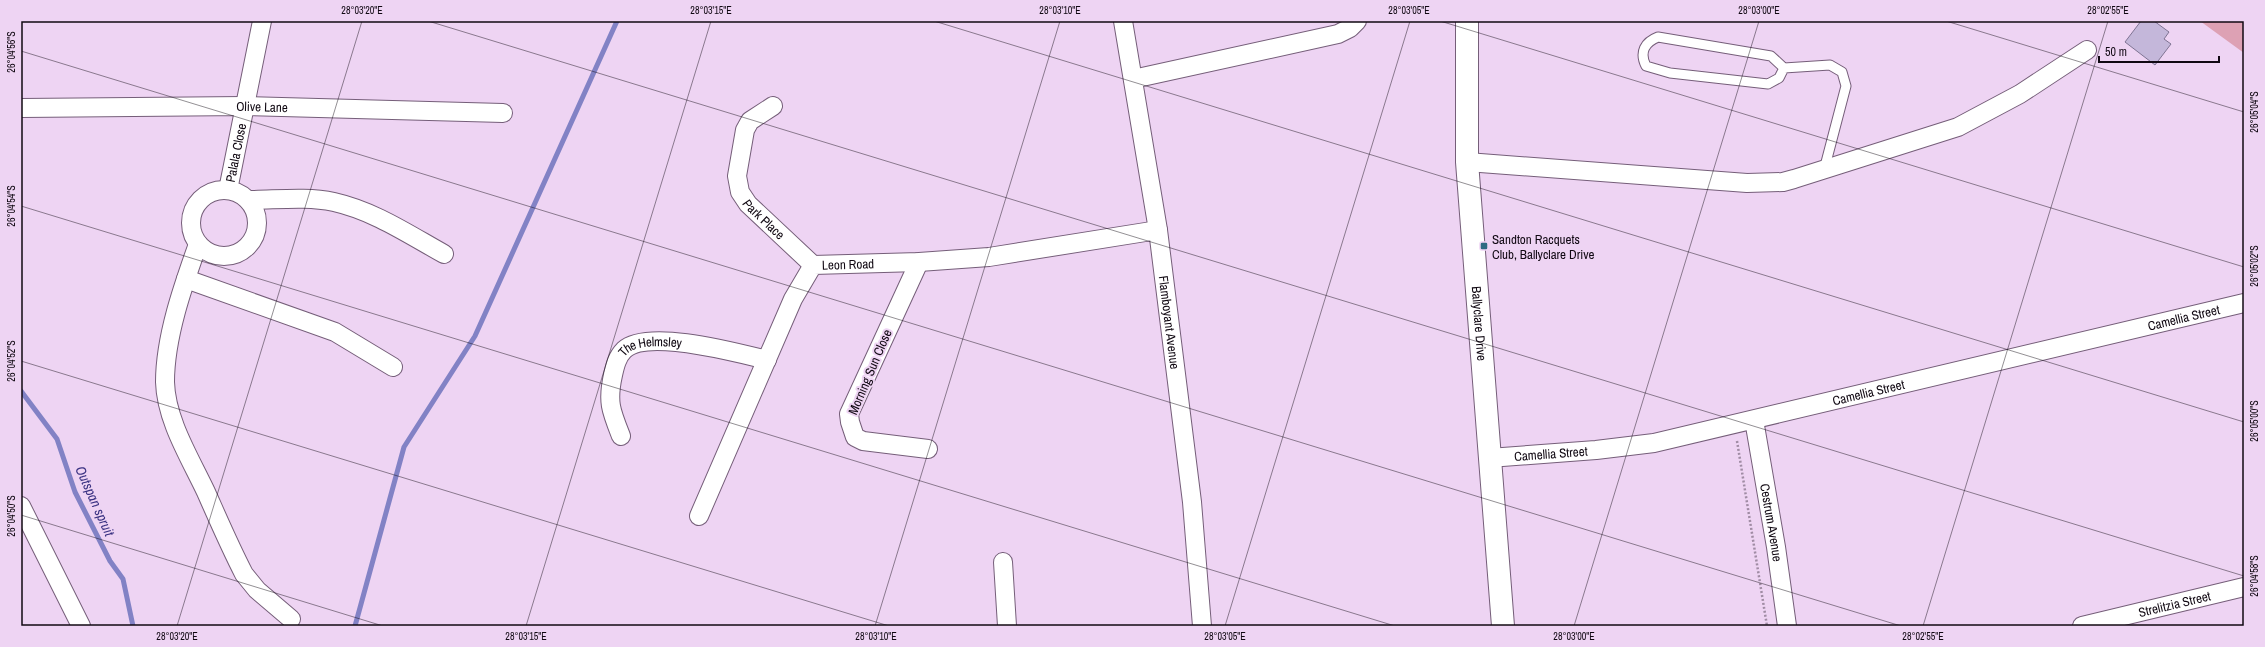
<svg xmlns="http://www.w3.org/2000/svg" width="2265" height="647" font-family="'Archivo Narrow',sans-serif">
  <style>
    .green { fill: #dda1b4 }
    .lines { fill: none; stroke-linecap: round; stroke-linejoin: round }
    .stream { stroke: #8282c5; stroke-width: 5 }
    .building { fill: #c4b7da; stroke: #7f7493 }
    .service-casing { stroke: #755e79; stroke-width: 11 }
    .minor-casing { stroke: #755e79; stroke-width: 20 }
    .tertiary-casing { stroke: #755e79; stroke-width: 24 }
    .path { stroke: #a08ca4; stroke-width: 2.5; stroke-dasharray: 2 2; stroke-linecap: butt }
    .service { stroke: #fff; stroke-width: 9 }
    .minor { stroke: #fff; stroke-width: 18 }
    .tertiary { stroke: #fff; stroke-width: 22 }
    .ticks { fill: none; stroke: #100812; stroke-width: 1; stroke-opacity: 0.45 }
    .poi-dot { fill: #2e6b82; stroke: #eed4f3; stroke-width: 1.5 }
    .labels { text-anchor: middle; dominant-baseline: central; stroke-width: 4; stroke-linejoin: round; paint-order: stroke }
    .street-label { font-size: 13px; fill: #100812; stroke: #eed4f3 }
    .poi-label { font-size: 13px; fill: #100812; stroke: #eed4f3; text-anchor: start }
    .water-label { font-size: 14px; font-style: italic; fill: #3a3282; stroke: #eed4f3 }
    .neatline { fill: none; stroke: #100812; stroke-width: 1.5 }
    .ticks-label { font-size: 10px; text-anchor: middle; fill: #100812 }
  </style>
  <rect width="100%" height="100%" fill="#eed4f3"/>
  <!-- green -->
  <path class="green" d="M 2200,21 L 2244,21 L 2244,53 Z"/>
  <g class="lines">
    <!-- stream -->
    <path class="stream" d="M 21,391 L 57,439 L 75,492 L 110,561 L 123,579 L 133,626
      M 355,626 L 404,447 L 475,336 L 617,21"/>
  </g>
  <!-- building -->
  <path class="building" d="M 2141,21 L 2154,21 L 2169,32 L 2164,39 L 2171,44 L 2155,65 L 2125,42 Z"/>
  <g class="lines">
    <!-- service casing -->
    <g class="service-casing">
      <path id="service" d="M 1784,68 L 1779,78 L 1768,84 L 1670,73 L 1646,66 C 1639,52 1645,42 1658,37 L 1771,56 L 1784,68 L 1830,65 L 1842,72 L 1846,86 L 1824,170"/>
    </g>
    <!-- minor casing -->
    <g class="minor-casing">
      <g id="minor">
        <path id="s1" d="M 1123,21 L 1158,230 L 1192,502 L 1202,626"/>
        <path d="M 1133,79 L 1338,34 L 1350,28 L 1357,21"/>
        <path id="s2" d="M 773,106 L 750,121 L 745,130 L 737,176 L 740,192 L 748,204 L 813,265"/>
        <path id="s3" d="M 21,108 L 245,106 L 503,113"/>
        <path d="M 1467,162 L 1747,183 L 1783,182 L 1794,179 L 1958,127 L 2020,94 L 2087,50"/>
        <path id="s4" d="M 228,190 L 262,21"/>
        <circle cx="224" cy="223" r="33"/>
        <path d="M 248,200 C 276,200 306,196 334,202 C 374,211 408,234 444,254"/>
        <path d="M 198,244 C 183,286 165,337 165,382 C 166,420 190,458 206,492 C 218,519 230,547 244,574 L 257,590 L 291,619"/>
        <path d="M 919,262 L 849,414 L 850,422 L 855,437 L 863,441 L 928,449"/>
        <path d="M 186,279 L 335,332 L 393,367"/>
        <path id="s5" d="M 1754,420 L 1776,547 L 1787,626"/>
        <path id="s6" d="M 621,436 C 611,411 607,402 613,375 C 615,366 617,357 624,350 C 647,328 738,353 767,360"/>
        <path id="s7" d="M 1489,458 L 1596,450 L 1654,443 L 2244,303"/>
        <path d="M 21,506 L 81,626"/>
        <path id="s8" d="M 699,516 L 793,299 L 813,265 L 919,262 L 989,257 L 1158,230"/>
        <path d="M 1003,562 L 1007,626"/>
        <path id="s9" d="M 2082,626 L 2244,587"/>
      </g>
    </g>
    <!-- tertiary casing -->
    <g class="tertiary-casing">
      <g id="tertiary">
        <path id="s10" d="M 1467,21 L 1467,162 L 1503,626"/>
      </g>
    </g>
    <!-- path -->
    <path class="path" d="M 1737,441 L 1767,626"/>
    <!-- service -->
    <use href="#service" class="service"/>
    <!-- minor -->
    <use href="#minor" class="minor"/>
    <!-- tertiary -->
    <use href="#tertiary" class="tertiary"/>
  </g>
  <!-- ticks -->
  <path class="ticks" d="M 428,21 L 2244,576M 934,21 L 2244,422M 1440,21 L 2244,267M 1946,21 L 2244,112M 21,51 L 1901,626M 21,206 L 1395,626M 21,361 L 889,626M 21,515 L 383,626M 177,626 L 362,21M 526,626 L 711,21M 875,626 L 1060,21M 1225,626 L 1410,21M 1574,626 L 1759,21M 1923,626 L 2108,21"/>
  <!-- markers -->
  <rect class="poi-dot" x="1480" y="242" width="8" height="8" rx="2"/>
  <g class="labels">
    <!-- street labels -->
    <g class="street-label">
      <text stroke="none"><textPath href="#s3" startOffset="241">Olive Lane</textPath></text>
      <text stroke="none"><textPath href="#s4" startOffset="38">Palala Close</textPath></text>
      <text stroke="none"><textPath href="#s2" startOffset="137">Park Place</textPath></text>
      <text stroke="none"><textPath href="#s8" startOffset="311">Leon Road</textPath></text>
      <text stroke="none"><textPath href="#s7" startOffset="710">Camellia Street</textPath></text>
      <text stroke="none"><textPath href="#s1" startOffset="305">Flamboyant Avenue</textPath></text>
      <text stroke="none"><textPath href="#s10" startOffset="303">Ballyclare Drive</textPath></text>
      <text stroke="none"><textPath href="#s6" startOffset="118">The Helmsley</textPath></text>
      <text transform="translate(870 372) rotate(-67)">Morning Sun Close</text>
      <text stroke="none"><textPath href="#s7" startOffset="386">Camellia Street</textPath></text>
      <text stroke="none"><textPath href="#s7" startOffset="62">Camellia Street</textPath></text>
      <text stroke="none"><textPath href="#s5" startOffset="104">Cestrum Avenue</textPath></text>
      <text stroke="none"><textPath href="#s9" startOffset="95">Strelitzia Street</textPath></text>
    </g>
    <!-- poi labels -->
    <g class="poi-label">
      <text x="1492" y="239">Sandton Racquets<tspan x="1492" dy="15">Club, Ballyclare Drive</tspan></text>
    </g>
    <!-- water labels -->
    <g class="water-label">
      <text transform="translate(95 501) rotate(66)">Outspan spruit</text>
    </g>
  </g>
  <!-- border -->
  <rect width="2265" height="647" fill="none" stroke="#eed4f3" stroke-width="44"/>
  <!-- scale -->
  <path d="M2099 56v6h120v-6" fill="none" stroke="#100812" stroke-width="2"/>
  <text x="2105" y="56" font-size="12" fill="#100812" stroke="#eed4f3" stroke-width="3" paint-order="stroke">50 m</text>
  <rect x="22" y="22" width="2221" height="603" class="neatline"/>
  <g class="ticks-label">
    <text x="362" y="14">28°03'20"E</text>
    <text x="711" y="14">28°03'15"E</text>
    <text x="1060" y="14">28°03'10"E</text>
    <text x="1409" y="14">28°03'05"E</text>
    <text x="1759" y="14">28°03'00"E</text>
    <text x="2108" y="14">28°02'55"E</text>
    <text transform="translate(11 52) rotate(-90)" y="4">26°04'56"S</text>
    <text transform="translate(2254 112) rotate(-90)" y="4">26°05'04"S</text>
    <text transform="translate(11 206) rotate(-90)" y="4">26°04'54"S</text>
    <text transform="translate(2254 266) rotate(-90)" y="4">26°05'02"S</text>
    <text transform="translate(11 361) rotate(-90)" y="4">26°04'52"S</text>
    <text transform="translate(2254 421) rotate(-90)" y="4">26°05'00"S</text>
    <text transform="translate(11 516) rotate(-90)" y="4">26°04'50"S</text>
    <text transform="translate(2254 576) rotate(-90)" y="4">26°04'58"S</text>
    <text x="177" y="640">28°03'20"E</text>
    <text x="526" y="640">28°03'15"E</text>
    <text x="876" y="640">28°03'10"E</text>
    <text x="1225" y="640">28°03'05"E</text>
    <text x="1574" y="640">28°03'00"E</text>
    <text x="1923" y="640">28°02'55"E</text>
  </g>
</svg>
